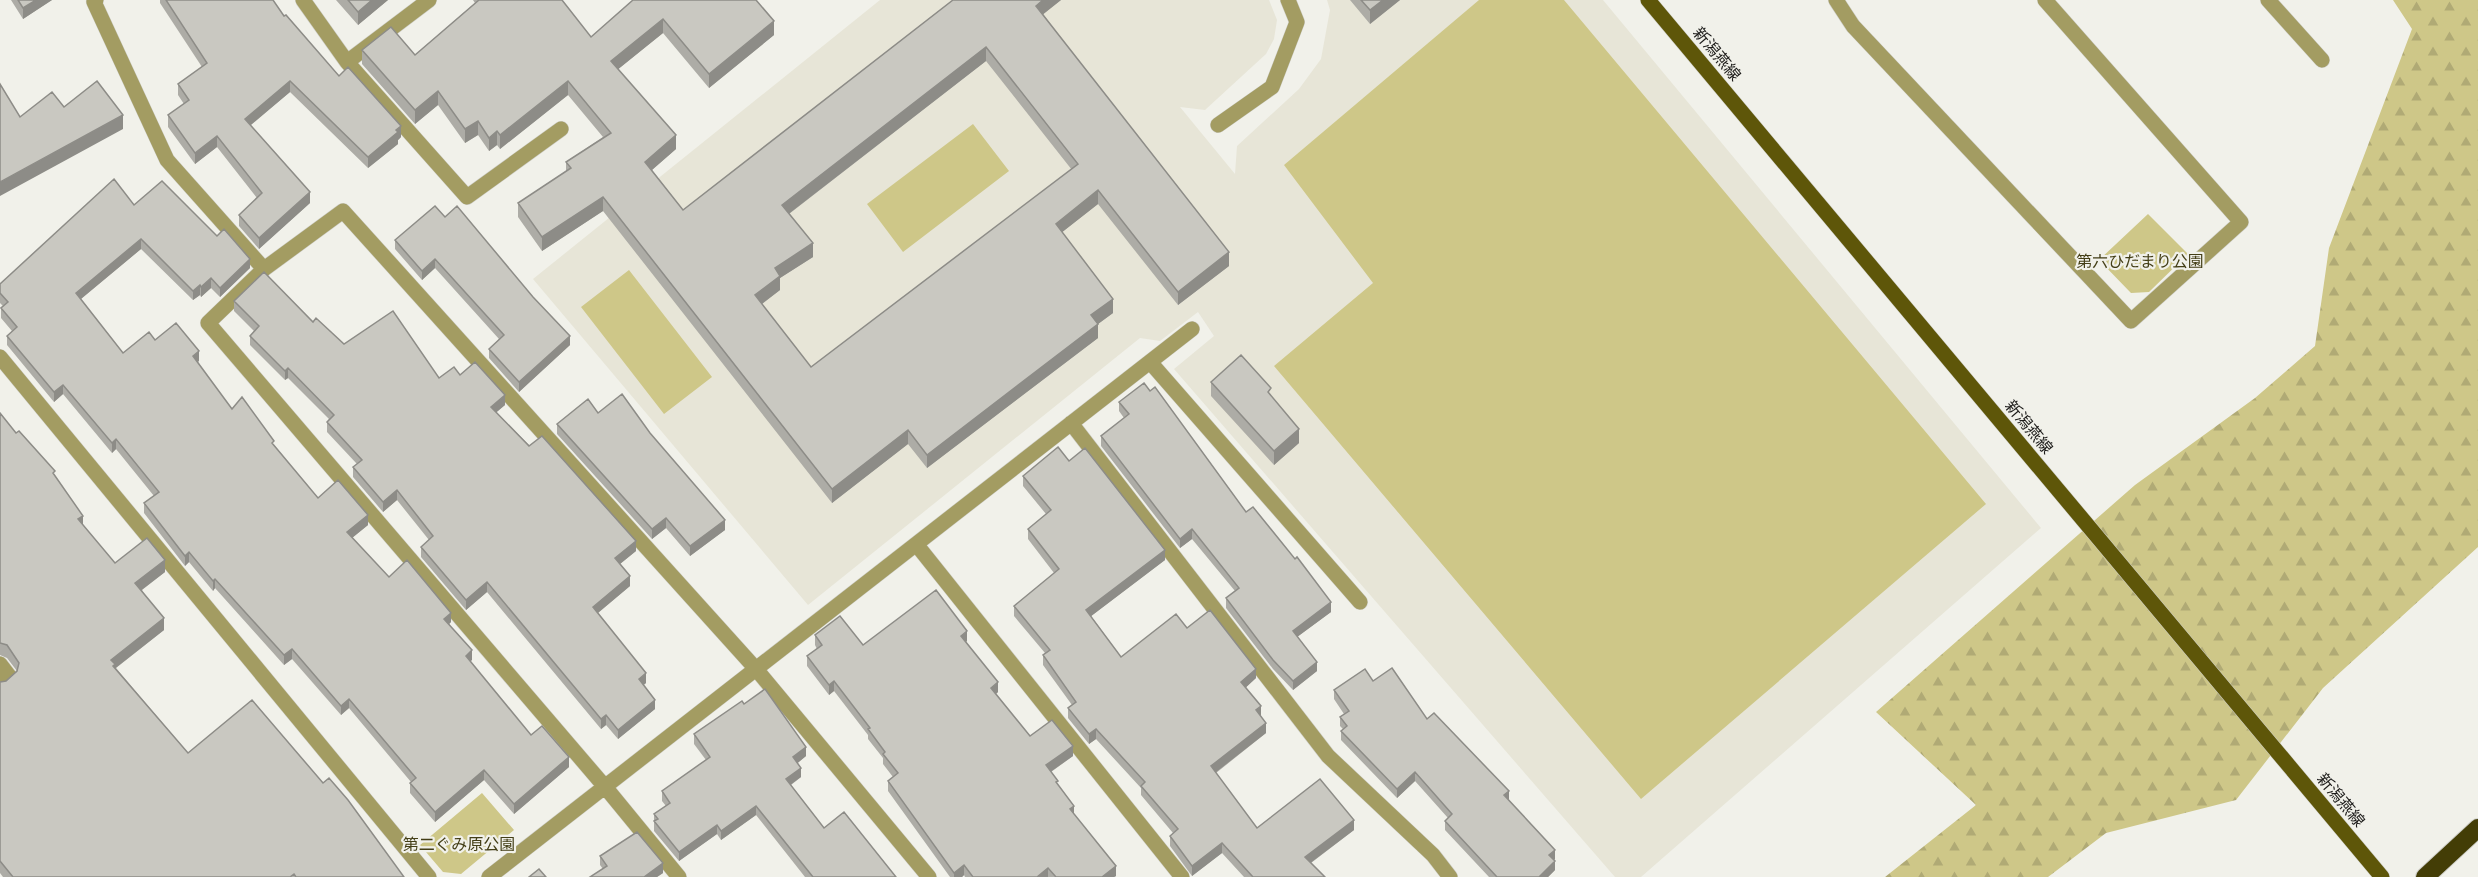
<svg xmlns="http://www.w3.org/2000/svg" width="2478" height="877" font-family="Poppins,'Noto Sans JP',sans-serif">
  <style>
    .built { fill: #e7e5d7 }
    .forest { fill: url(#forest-firs) }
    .green { fill: #cec788 }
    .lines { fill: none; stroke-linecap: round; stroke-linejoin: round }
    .street-casing { stroke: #cfcfc9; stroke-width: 16 }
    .primary-casing { stroke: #cfcfc9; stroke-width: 16 }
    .highway-casing { stroke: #cfcfc9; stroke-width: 20 }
    .street { stroke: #a39c62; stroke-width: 15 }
    .primary { stroke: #5e5609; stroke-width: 15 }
    .highway { stroke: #433d06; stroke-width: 18 }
    .wall { fill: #adaca6; fill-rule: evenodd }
    .shaded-wall { fill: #8d8c87 }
    .building { fill: #c9c8c1; stroke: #8d8c87; stroke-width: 1.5; fill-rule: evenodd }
    .labels { text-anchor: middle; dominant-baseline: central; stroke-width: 4.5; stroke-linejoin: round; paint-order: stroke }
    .street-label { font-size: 16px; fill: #1c1b19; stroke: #f1f1ea }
    .park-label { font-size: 16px; fill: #433e16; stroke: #f1f1ea }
  </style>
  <defs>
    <pattern id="forest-firs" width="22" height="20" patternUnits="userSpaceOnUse" patternTransform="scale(1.5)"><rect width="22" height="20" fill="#cec788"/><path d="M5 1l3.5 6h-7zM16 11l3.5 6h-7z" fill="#b0aa75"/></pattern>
  </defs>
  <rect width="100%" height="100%" fill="#f1f1ea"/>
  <!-- built -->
  <path class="built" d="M 880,0 L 1269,0 L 1277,20 L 1274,39 L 1266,54 L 1205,110 L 1180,107 L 1235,174 L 1237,146 L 1299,89 L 1321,59 L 1330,10 L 1327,0 L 1603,0 L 2041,528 L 1641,877 L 1615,877 L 1174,369 L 1214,336 L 1198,312 L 1160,341 L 1140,338 L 808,605 L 533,279 Z"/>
  <!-- forest -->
  <path class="forest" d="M 2393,0 L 2478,0 L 2478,547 L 2323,688 L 2236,800 L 2106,833 L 2048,877 L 1885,877 L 1976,805 L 1876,712 L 2135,485 L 2255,398 L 2315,346 L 2329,248 L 2412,29 Z"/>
  <!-- green -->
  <path class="green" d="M 1479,0 L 1564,0 L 1986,504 L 1641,799 L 1274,366 L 1373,283 L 1284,165 Z
    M 973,124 L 1009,171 L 903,252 L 867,204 Z
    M 2148,214 L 2188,254 L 2149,292 L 2131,293 L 2099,260 Z
    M 629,270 L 712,377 L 664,414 L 581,307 Z
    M 482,793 L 514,830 L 461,874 L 443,872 L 420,845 Z"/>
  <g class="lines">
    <!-- street casing -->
    <g class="street-casing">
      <path id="street" d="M 96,0 L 94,2 L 167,160 L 264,269 L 343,211 L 756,669 L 929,877
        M 303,0 L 347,62 L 467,197 L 561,129
        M 1836,0 L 1853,26 L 2131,321 L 2241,222 L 2045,0
        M 2268,0 L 2322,60
        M 347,62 L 429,0
        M 1218,125 L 1272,87 L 1297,22 L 1288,0
        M 264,269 L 208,323 L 606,788 L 679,877
        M 0,357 L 429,877
        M 1150,362 L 1360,602
        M 1071,423 L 1328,756 L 1433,855 L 1450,877
        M 916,544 L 1182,877
        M 0,664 L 10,677 L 0,686
        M 489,877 L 1192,329"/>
    </g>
    <!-- primary casing -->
    <g class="primary-casing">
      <path id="primary" d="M 1648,0 L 2382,877"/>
    </g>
    <!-- highway casing -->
    <g class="highway-casing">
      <path id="highway" d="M 2425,877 L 2478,828"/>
    </g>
    <!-- street -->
    <use href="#street" class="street"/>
    <!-- primary -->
    <use href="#primary" class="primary"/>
    <!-- highway -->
    <use href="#highway" class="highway"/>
  </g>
  <!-- wall -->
  <path class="wall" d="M 11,0 L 52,0 L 23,19 Z
    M 160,0 L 273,0 L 284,16 L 339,76 L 401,137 L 398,140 L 398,144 L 368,168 L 290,92 L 250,125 L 310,203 L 259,249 L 239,226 L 239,215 L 257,198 L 217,147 L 195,164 L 168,127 L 168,115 L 184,104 L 178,95 L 178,84 L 202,67 L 160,3 Z
    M 336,0 L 388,0 L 358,25 Z
    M 473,0 L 562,0 L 591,37 L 633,0 L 774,35 L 709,88 L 663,33 L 618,69 L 676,149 L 652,170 L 683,210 L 953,0 L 1061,0 L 1043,14 L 1229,266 L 1178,305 L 1098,204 L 1062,232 L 1113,313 L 1098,324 L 1098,338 L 927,468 L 908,444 L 832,503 L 603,211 L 542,251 L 518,217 L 518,203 L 566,171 L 566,162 L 603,137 L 568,95 L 500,149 L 497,145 L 489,151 L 478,135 L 465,143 L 438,105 L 415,124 L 362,64 L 362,50 L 415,55 L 475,3 ZM 986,61 L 1072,170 L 811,367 L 762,304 L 780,290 L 780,278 L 813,257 L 789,214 Z
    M 1350,0 L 1400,0 L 1370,24 Z
    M 134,205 L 217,236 L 250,268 L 220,297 L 211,288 L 201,297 L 200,295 L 193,300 L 141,249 L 81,299 L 123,353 L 155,340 L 199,361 L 197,362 L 232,409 L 274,445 L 318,498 L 368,525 L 352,538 L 389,577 L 451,622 L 449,624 L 472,660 L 470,661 L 531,735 L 569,767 L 514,814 L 484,780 L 435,822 L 410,793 L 410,783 L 411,782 L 349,708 L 341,715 L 292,659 L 284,665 L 215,588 L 213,591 L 189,562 L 185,566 L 144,513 L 144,503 L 154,496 L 116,449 L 112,453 L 63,394 L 54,402 L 7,345 L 7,336 L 12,331 L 1,318 L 1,308 L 3,306 L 0,303 L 0,284 Z
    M 445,217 L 570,345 L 519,392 L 489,358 L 489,349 L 499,339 L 435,268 L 422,280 L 395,249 L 395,240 Z
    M 234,301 L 313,322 L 344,344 L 439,378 L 460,375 L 505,405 L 496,412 L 636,551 L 620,564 L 630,586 L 598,613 L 646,683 L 643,685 L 655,709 L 618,739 L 606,725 L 601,729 L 487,592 L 466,610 L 421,557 L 421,547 L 429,540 L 397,500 L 383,512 L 353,477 L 353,467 L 357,464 L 327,432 L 327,422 L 329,419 L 288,378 L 285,380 L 250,345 L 250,336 L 254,331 L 234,311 Z
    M 1211,382 L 1271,397 L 1299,443 L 1274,465 L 1211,396 Z
    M 1119,402 L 1246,512 L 1331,612 L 1297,637 L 1317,671 L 1293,690 L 1273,669 L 1226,608 L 1226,598 L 1235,591 L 1192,539 L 1180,548 L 1101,446 L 1101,436 L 1124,418 L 1119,411 Z
    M 0,413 L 16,433 L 55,476 L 83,525 L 115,563 L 165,572 L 142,590 L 164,630 L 116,668 L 188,753 L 404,877 L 3,877 L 0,873 L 0,682 L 6,681 L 17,671 L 7,658 L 0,655 Z
    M 598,413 L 725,530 L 690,556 L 666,528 L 652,539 L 557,434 L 557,424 Z
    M 1069,461 L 1165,560 L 1091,616 L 1121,657 L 1187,628 L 1256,678 L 1246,687 L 1261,716 L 1266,733 L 1216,773 L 1257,828 L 1354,830 L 1311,863 L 1325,877 L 1244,877 L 1222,853 L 1192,876 L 1170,846 L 1170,836 L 1173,833 L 1141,795 L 1141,788 L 1096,739 L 1089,744 L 1068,718 L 1068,708 L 1072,705 L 1043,665 L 1043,655 L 1045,653 L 1014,616 L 1014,606 L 1054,573 L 1028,539 L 1028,529 L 1046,514 L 1023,486 L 1023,476 Z
    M 815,635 L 863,645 L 967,641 L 966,642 L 998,692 L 996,694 L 1030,736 L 1073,756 L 1051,772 L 1074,815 L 1116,876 L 1114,877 L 965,877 L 964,875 L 962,877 L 950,877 L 888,791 L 888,781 L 893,777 L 883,764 L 883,758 L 868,739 L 868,735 L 834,691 L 829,695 L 807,666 L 807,656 L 817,649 L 815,645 Z
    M 1373,681 L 1427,719 L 1509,800 L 1555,859 L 1554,860 L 1555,870 L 1548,877 L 1489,877 L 1445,830 L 1445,821 L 1448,818 L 1415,781 L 1397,798 L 1341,740 L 1341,731 L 1343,729 L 1340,726 L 1340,717 L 1344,714 L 1334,699 L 1334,690 Z
    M 744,704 L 806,756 L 797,763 L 801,777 L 791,785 L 824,828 L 896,877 L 805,877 L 756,815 L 721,840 L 717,834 L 679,861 L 654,831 L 654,814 L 666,806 L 662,801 L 662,791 L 706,760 L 694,744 L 694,734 Z
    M 600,856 L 663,873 L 657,877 L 590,877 L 603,869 L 600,865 Z"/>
  <!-- shaded-wall -->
  <path class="shaded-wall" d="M 36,0 L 52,0 L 23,19 L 23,8 Z
    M 372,0 L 388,0 L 358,25 L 358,12 Z
    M 1043,0 L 1061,0 L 1036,20 L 1036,6 Z
    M 1383,0 L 1400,0 L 1370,24 L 1370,10 Z
    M 663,19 L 663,33 L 611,75 L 611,61 Z
    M 774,21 L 774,35 L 709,88 L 709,74 Z
    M 986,47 L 986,61 L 782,219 L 782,205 Z
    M 290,81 L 290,92 L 245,130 L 245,119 Z
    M 568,81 L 568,95 L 500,149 L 500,135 Z
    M 438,91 L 438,105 L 415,124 L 415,110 Z
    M 123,115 L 123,129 L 0,196 L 0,182 Z
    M 478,121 L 478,135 L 465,143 L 465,129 Z
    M 401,126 L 401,137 L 398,140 L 398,144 L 368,168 L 368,157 Z
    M 497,131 L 497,145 L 489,151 L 489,138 Z
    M 676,135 L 676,149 L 645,176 L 645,162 Z
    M 217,136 L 217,147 L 195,164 L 195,153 Z
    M 1098,190 L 1098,204 L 1056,237 L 1056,224 Z
    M 310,192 L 310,203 L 259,249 L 259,238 Z
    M 603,197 L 603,211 L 542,251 L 542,237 Z
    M 141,239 L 141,249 L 76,303 L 76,293 Z
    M 813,243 L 813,257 L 780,278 L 780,290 L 755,309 L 755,295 L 775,268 Z
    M 1229,252 L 1229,266 L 1178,305 L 1178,292 Z
    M 250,259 L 250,268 L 220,297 L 220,288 Z
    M 435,259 L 435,268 L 422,280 L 422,271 Z
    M 211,278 L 211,288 L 201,297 L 201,287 Z
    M 200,285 L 200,295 L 193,300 L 193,291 Z
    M 1113,299 L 1113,313 L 1098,324 L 1098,338 L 927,468 L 927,455 L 1091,315 Z
    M 570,336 L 570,345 L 519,392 L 519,382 Z
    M 199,351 L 199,361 L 193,365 L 193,356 Z
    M 288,368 L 288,378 L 285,380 L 285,371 Z
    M 63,385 L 63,394 L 54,402 L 54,392 Z
    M 505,395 L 505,405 L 491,417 L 491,407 Z
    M 1299,429 L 1299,443 L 1274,465 L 1274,451 Z
    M 908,430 L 908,444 L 832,503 L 832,489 Z
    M 116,439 L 116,449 L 112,453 L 112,443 Z
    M 397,490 L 397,500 L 383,512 L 383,502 Z
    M 368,515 L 368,525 L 347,542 L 347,532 Z
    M 83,516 L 83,529 L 78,519 Z
    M 666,518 L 666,528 L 652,539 L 652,529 Z
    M 725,520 L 725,530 L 690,556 L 690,546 Z
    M 1192,529 L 1192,539 L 1180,548 L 1180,539 Z
    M 636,541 L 636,551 L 615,568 L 615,558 Z
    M 1165,550 L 1165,560 L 1086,620 L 1086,610 Z
    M 189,552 L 189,562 L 185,566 L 185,556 Z
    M 165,560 L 165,572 L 135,595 L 135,583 Z
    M 630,576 L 630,586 L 593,617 L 593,607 Z
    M 215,579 L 215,588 L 213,591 L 213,581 Z
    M 487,582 L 487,592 L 466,610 L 466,600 Z
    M 1331,602 L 1331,612 L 1293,640 L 1293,631 Z
    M 451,613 L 451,622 L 444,629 L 444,619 Z
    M 164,618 L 164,630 L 113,670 L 111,660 Z
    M 967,631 L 967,641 L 961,645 L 961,636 Z
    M 292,649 L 292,659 L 284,665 L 284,655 Z
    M 472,650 L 472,660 L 466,665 L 466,656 Z
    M 1317,662 L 1317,671 L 1293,690 L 1293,681 Z
    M 1256,669 L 1256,678 L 1241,692 L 1241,682 Z
    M 646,673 L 646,683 L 639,689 L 639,679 Z
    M 834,681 L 834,691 L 829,695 L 829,685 Z
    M 998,682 L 998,692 L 991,698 L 991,688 Z
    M 349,699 L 349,708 L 341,715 L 341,706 Z
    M 655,700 L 655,709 L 618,739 L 618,730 Z
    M 1261,706 L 1261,716 L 1256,720 L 1256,710 Z
    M 606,715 L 606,725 L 601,729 L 601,719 Z
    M 1266,723 L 1266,733 L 1211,776 L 1211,766 Z
    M 1096,729 L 1096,739 L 1089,744 L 1089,734 Z
    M 1073,746 L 1073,756 L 1046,775 L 1046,765 Z
    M 806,747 L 806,756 L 793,767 L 793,757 Z
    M 569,757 L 569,767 L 514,814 L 514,804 Z
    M 801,768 L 801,777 L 786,788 L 786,779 Z
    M 484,770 L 484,780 L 435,822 L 435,812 Z
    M 1415,772 L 1415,781 L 1397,798 L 1397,789 Z
    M 1509,791 L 1509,800 L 1504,795 Z
    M 756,806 L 756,815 L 721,840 L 721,831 Z
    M 1074,806 L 1074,816 L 1070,809 Z
    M 1354,820 L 1354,830 L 1305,867 L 1305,857 Z
    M 717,825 L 717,834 L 679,861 L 679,852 Z
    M 1222,843 L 1222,853 L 1192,876 L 1192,866 Z
    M 1555,850 L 1555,859 L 1549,864 L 1549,855 Z
    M 1555,861 L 1555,870 L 1548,877 L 1539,877 Z
    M 663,863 L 663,873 L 657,877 L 644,877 Z
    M 964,865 L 964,875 L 962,877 L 954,877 L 954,873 Z
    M 1116,866 L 1116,876 L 1114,877 L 1102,877 Z
    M 1048,868 L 1048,877 L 1037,877 Z"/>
  <!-- building -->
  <path class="building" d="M 18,0 L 36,0 L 23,8 Z
    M 166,0 L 273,0 L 284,16 L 286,15 L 339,76 L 348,67 L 401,126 L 396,130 L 398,132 L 368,157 L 290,81 L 245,119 L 310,192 L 259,238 L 239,215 L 262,193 L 217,136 L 195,153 L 168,115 L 189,100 L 178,84 L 207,63 Z
    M 348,0 L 372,0 L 358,12 Z
    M 479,0 L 562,0 L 591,37 L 633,0 L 756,0 L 774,21 L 709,74 L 663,19 L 611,61 L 676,135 L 645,162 L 683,210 L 953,0 L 1043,0 L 1036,6 L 1229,252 L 1178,292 L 1098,190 L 1056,224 L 1113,299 L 1091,315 L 1098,324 L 927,455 L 908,430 L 832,489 L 603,197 L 542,237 L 518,203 L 571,168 L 566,162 L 611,133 L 568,81 L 500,135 L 497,131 L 489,138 L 478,121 L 465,129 L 438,91 L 415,110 L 362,50 L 391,27 L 415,55 ZM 986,47 L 1078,164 L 811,367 L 755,295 L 780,276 L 775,268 L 813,243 L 782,205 Z
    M 1361,0 L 1383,0 L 1370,10 Z
    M 97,81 L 123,115 L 0,182 L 0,84 L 20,117 L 52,92 L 64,107 Z
    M 114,179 L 134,205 L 162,181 L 217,236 L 224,229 L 250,259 L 220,288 L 211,278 L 201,287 L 200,285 L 193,291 L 141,239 L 76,293 L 123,353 L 149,332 L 155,340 L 176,323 L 199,351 L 193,356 L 232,409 L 242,397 L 274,441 L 272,443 L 318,498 L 338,480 L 368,515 L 347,532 L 389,577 L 407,560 L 451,613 L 444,619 L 472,650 L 466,656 L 531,735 L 542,726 L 569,757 L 514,804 L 484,770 L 435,812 L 410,783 L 416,778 L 349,699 L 341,706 L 292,649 L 284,655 L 215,579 L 213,581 L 189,552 L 185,556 L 144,503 L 159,492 L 116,439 L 112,443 L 63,385 L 54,392 L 7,336 L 17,327 L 1,308 L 8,302 L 0,293 L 0,284 Z
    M 435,206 L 445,217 L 457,206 L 533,297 L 570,336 L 519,382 L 489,349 L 504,335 L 435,259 L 422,271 L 395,240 Z
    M 264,272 L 313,322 L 316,318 L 344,344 L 393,311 L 439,378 L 454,367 L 460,375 L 475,362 L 505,395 L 491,407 L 529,446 L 542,436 L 636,541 L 615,558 L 630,576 L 593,607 L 646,673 L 639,679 L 655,700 L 618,730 L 606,715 L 601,719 L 487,582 L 466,600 L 421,547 L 433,536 L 397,490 L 383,502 L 353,467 L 362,460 L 327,422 L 334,415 L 288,368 L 285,371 L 250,336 L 259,326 L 234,301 Z
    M 1241,355 L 1271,388 L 1268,392 L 1299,429 L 1274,451 L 1211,382 Z
    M 1144,383 L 1150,391 L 1155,387 L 1246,512 L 1253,507 L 1295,559 L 1297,557 L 1331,602 L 1293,631 L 1317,662 L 1293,681 L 1273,660 L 1226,598 L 1239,588 L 1192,529 L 1180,539 L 1101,436 L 1129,414 L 1119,402 Z
    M 622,394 L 650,433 L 725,520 L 690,546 L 666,518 L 652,529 L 557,424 L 588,399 L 598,413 Z
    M 0,413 L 16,433 L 19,431 L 55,471 L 53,473 L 83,516 L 78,519 L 115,563 L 147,538 L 165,560 L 135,583 L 164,618 L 111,660 L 115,664 L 113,666 L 188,753 L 252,700 L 323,783 L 329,778 L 348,800 L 404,877 L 296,877 L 294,874 L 290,877 L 13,877 L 0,861 L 0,682 L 6,681 L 17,671 L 19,663 L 7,645 L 0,643 Z
    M 1058,447 L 1069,461 L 1085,448 L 1165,550 L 1086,610 L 1121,657 L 1176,614 L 1187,628 L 1210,610 L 1256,669 L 1241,682 L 1261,706 L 1256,710 L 1266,723 L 1211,766 L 1257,828 L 1320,779 L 1354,820 L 1305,857 L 1325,877 L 1253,877 L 1222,843 L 1192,866 L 1170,836 L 1178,829 L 1141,786 L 1145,782 L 1096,729 L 1089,734 L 1068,708 L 1076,702 L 1043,655 L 1050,650 L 1014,606 L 1059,569 L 1028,529 L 1051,510 L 1023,476 Z
    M 936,590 L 967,631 L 961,636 L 998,682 L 991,688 L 1030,736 L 1052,720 L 1073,746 L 1046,765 L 1058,781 L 1056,782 L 1074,806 L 1070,809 L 1116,866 L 1102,877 L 1056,877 L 1048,868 L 1037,877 L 973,877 L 964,865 L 954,873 L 888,781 L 898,773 L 883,754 L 885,752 L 868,729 L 870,728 L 834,681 L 829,685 L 807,656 L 822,645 L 815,635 L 840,616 L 863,645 Z
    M 1392,668 L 1427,719 L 1434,713 L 1509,791 L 1504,795 L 1555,850 L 1549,855 L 1555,861 L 1539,877 L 1497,877 L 1445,821 L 1452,814 L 1415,772 L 1397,789 L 1341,731 L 1347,726 L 1340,717 L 1349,711 L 1334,690 L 1365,669 L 1373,681 Z
    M 765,689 L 806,747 L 793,757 L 801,768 L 786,779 L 824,828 L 844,812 L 896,877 L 813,877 L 756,806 L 721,831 L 717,825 L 679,852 L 654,821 L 658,819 L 654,814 L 670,803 L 662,791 L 710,757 L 694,734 L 742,701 L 744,704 Z
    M 637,832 L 663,863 L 644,877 L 590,877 L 607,866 L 600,856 Z
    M 539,869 L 546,877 L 529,877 Z"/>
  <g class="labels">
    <!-- street labels -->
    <g class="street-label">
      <text transform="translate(1717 54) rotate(50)">新潟燕線</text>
      <text transform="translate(2029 427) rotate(50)">新潟燕線</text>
      <text transform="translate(2341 800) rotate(50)">新潟燕線</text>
    </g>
    <!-- park labels -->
    <g class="park-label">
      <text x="2140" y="261">第六ひだまり公園</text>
      <text x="459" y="844">第二ぐみ原公園</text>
    </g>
  </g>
</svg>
